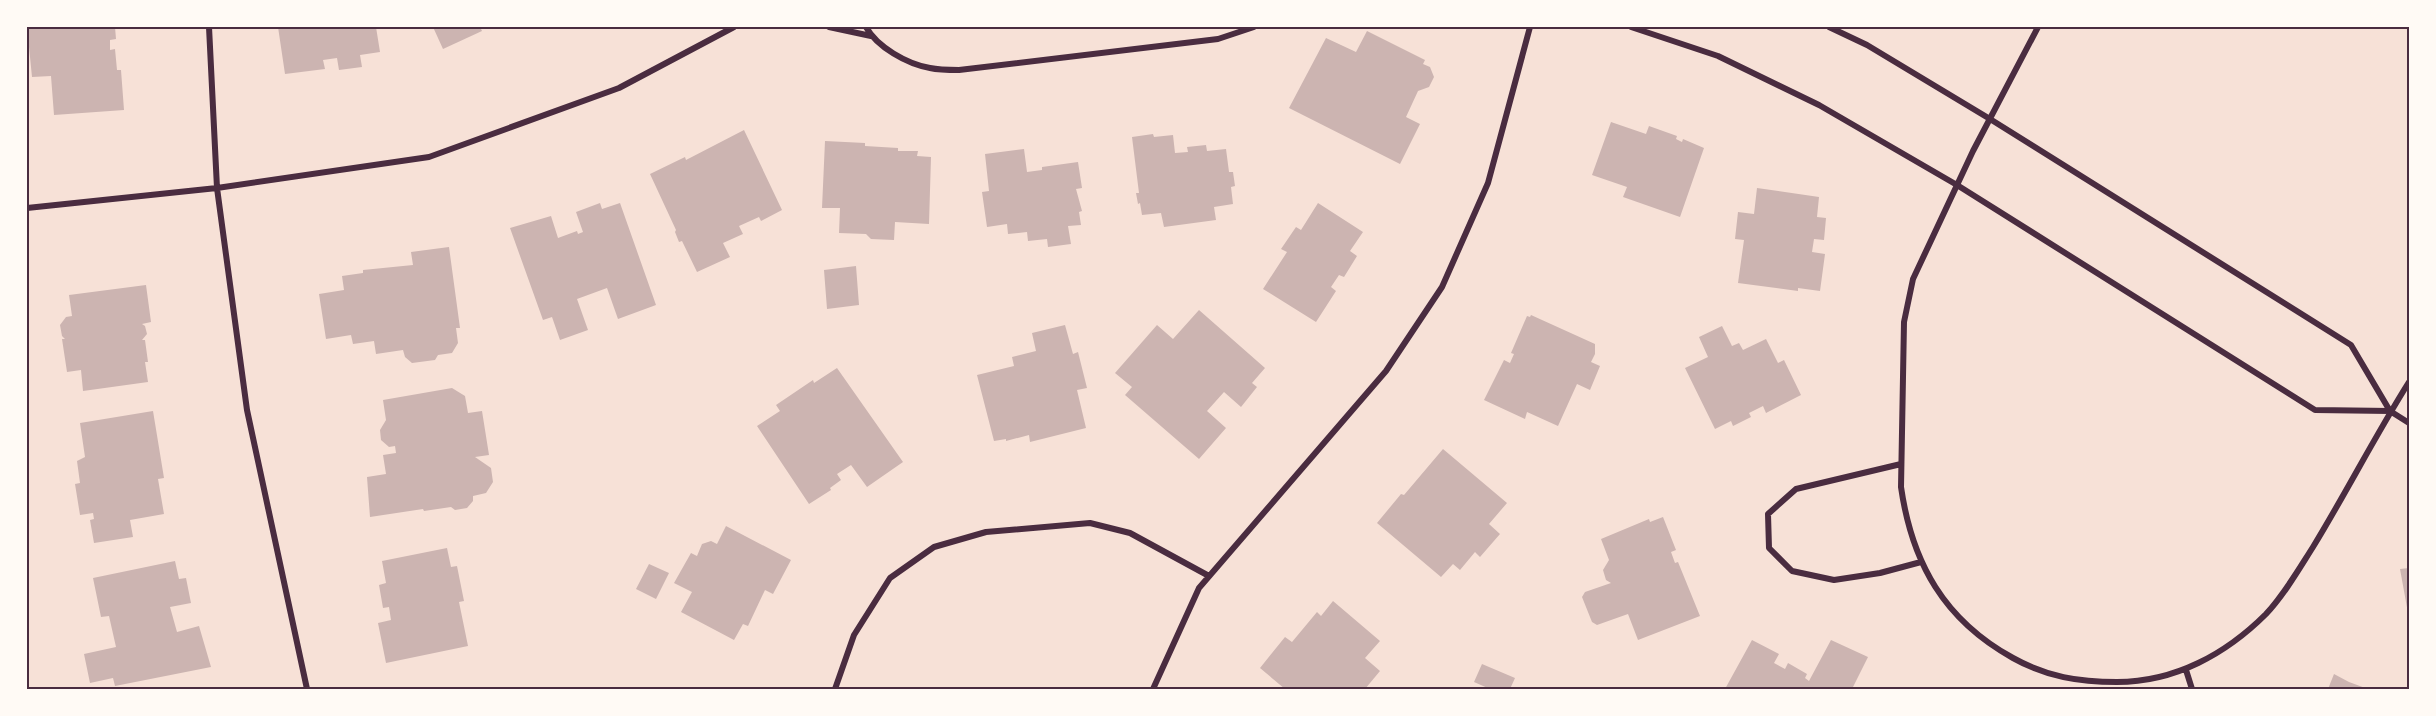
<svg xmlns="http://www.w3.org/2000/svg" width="2436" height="716" font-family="Barlow,sans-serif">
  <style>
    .building { fill: #ccb4b1 }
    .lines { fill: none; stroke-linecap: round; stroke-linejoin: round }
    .minor { stroke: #4a2c40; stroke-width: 6 }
    .neatline { fill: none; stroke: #4a2c40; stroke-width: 2 }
  </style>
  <rect width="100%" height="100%" fill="#f7e1d7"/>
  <!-- building -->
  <path class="building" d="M 27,27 L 115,27 L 116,39 L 110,40 L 110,50 L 115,49 L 117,70 L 121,70 L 124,110 L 54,115 L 51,76 L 32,77 Z
    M 278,27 L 376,27 L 380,52 L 360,55 L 362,67 L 339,70 L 337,58 L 323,60 L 325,69 L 285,74 Z
    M 433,27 L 480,27 L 482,31 L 443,49 Z
    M 1367,31 L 1425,60 L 1423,64 L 1430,67 L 1434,77 L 1429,87 L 1418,91 L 1406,117 L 1420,124 L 1400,164 L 1289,108 L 1326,38 L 1356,52 Z
    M 1611,122 L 1646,134 L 1649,126 L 1677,136 L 1676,139 L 1682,142 L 1683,139 L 1704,148 L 1680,217 L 1623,197 L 1627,187 L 1592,175 Z
    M 744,130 L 782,210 L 761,221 L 759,217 L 739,226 L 743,234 L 723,243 L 730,257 L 697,272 L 682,241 L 679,242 L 675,232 L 676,230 L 650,174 L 685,157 L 686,160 Z
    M 1153,134 L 1154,137 L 1173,135 L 1175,153 L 1188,152 L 1187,147 L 1206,145 L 1207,151 L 1226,149 L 1229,172 L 1233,172 L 1235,186 L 1231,187 L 1233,204 L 1214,207 L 1216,220 L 1164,227 L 1161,213 L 1142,215 L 1140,203 L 1138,204 L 1136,193 L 1139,193 L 1132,137 Z
    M 825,141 L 865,143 L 865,146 L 898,148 L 898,151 L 918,151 L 917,156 L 931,157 L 929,224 L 895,222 L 894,240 L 871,239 L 866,234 L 839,233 L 840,208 L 822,208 Z
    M 1024,149 L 1027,172 L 1042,170 L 1042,167 L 1078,162 L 1082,188 L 1076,189 L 1082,211 L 1079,212 L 1081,225 L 1068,226 L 1071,244 L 1048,247 L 1047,239 L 1028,241 L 1027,232 L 1008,234 L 1007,224 L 987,227 L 982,192 L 989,191 L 985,154 Z
    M 1757,188 L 1819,197 L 1817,217 L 1826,218 L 1824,240 L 1814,239 L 1812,252 L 1825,254 L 1820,291 L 1798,288 L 1798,291 L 1738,283 L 1744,240 L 1735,239 L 1738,212 L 1754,214 Z
    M 600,203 L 602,209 L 620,203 L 656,305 L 618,319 L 607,288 L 577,299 L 588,330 L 560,340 L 552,317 L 543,320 L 510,228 L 551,216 L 558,238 L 577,231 L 578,234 L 583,232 L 576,212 Z
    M 1318,203 L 1363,232 L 1350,251 L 1357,256 L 1344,277 L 1339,275 L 1331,287 L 1336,291 L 1316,322 L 1263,289 L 1287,252 L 1281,249 L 1296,227 L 1301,230 Z
    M 449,247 L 460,328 L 456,328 L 458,343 L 452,353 L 438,355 L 435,360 L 412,363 L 405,357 L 403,350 L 376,354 L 374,341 L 353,344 L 351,335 L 326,339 L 319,294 L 344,290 L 342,276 L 363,273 L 363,270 L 413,265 L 411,252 Z
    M 856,266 L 859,305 L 827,309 L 824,270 Z
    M 146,285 L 151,322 L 142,324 L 145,326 L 147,334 L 142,340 L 145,340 L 148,362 L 145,362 L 148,382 L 83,391 L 81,370 L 67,372 L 62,339 L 65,339 L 62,336 L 60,325 L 66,317 L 72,316 L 69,295 Z
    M 1199,310 L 1265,368 L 1252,383 L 1257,387 L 1241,407 L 1224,392 L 1207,411 L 1226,428 L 1199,459 L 1125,395 L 1132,387 L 1115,373 L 1157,325 L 1173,339 Z
    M 1531,315 L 1595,344 L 1595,354 L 1591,362 L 1600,366 L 1590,390 L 1577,384 L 1558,426 L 1527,412 L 1525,419 L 1484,400 L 1504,360 L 1510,363 L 1514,354 L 1511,353 L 1527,316 L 1530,317 Z
    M 1065,325 L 1073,354 L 1078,352 L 1087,388 L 1077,390 L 1086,428 L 1030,442 L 1029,435 L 1006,441 L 1006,439 L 994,441 L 977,375 L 1014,366 L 1012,357 L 1036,351 L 1032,333 Z
    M 1722,326 L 1732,346 L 1739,343 L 1743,350 L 1766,339 L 1778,363 L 1784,360 L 1801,395 L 1766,413 L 1763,406 L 1749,413 L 1751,417 L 1733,426 L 1731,421 L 1715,429 L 1685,368 L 1708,357 L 1699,337 Z
    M 837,368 L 903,462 L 867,487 L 851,465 L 837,474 L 841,480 L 830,488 L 831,490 L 809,504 L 757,426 L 780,411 L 776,405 L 813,380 L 814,383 Z
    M 452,388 L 465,396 L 468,413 L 482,411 L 489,455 L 475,457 L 491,468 L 493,482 L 486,493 L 473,496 L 473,501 L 467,508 L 455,510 L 451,507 L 424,511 L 423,509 L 370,517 L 367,477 L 386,474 L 383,455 L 396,453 L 395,446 L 389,447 L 381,440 L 380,430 L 386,420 L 383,400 Z
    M 153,411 L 164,478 L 158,479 L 164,514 L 130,520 L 133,537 L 94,543 L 90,520 L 94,519 L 93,513 L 80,515 L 75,484 L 80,483 L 77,461 L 85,457 L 80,423 Z
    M 1443,449 L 1507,503 L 1489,524 L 1500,534 L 1480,557 L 1475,552 L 1460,570 L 1453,564 L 1441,577 L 1377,523 L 1401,494 L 1404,495 Z
    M 1663,517 L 1676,550 L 1671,552 L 1675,563 L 1678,562 L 1700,616 L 1638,640 L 1628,614 L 1597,625 L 1592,622 L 1582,597 L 1585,592 L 1611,583 L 1606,580 L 1603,570 L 1609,560 L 1601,539 L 1649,519 L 1650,522 Z
    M 726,526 L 791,560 L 773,594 L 765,590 L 748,626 L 743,624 L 734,640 L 681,612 L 692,592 L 674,583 L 691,553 L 697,556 L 702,544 L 711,541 L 717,544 Z
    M 447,548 L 451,567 L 457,566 L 464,601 L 459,602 L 468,646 L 386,663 L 378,623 L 391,620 L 389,607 L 383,608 L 379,585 L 386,583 L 382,561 Z
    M 175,561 L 179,579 L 186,578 L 191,603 L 170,607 L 177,632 L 199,626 L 211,667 L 115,686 L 113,678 L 90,683 L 84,654 L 116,647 L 109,616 L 101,617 L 93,578 Z
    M 649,564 L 669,573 L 656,599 L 636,589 Z
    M 2409,568 L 2409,613 L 2408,613 L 2400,569 Z
    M 1333,601 L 1380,641 L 1365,658 L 1380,671 L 1365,689 L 1285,689 L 1260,668 L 1285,637 L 1292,642 L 1317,612 L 1321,616 Z
    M 1752,640 L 1779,654 L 1774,663 L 1785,669 L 1788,663 L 1807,674 L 1805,678 L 1809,681 L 1831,640 L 1868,657 L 1852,689 L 1725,689 Z
    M 1482,664 L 1515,678 L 1510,689 L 1490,689 L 1474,682 Z
    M 2334,674 L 2349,682 L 2368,689 L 2328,689 Z"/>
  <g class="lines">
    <!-- minor -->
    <path class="minor" d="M 209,27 L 217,188 L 247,410 L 307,689
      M 829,27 L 871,36
      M 866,27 C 877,47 907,64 930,68 C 939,70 950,70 959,70 L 1218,39 L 1254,27
      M 1631,27 L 1718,56 L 1819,105 L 1957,185 L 2315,410 L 2390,411
      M 1829,27 L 1867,45 L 1990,119 L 2351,345 L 2390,411 L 2409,423
      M 2038,27 L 1973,151 L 1913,279 L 1904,322 L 1901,487 C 1912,563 1944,620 2013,658 C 2047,677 2079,682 2117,682 C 2175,682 2226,654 2266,614 C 2284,595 2299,569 2313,547 C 2346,493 2375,436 2409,382
      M 27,208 L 217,188 L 429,157 L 619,88 L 734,27
      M 1901,464 L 1796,489 L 1768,514 L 1769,548 L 1792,571 L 1834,580 L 1880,573 L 1921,562
      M 2186,670 L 2192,689
      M 835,689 L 854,635 L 890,578 L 934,547 L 986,532 L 1090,523 L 1130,533 L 1209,576
      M 1153,689 L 1199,588 L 1386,371 L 1442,287 L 1488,183 L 1530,27"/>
  </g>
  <!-- border -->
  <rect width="2436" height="716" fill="none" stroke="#fffaf5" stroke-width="57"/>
  <rect x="28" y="28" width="2380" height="660" class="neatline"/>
</svg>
